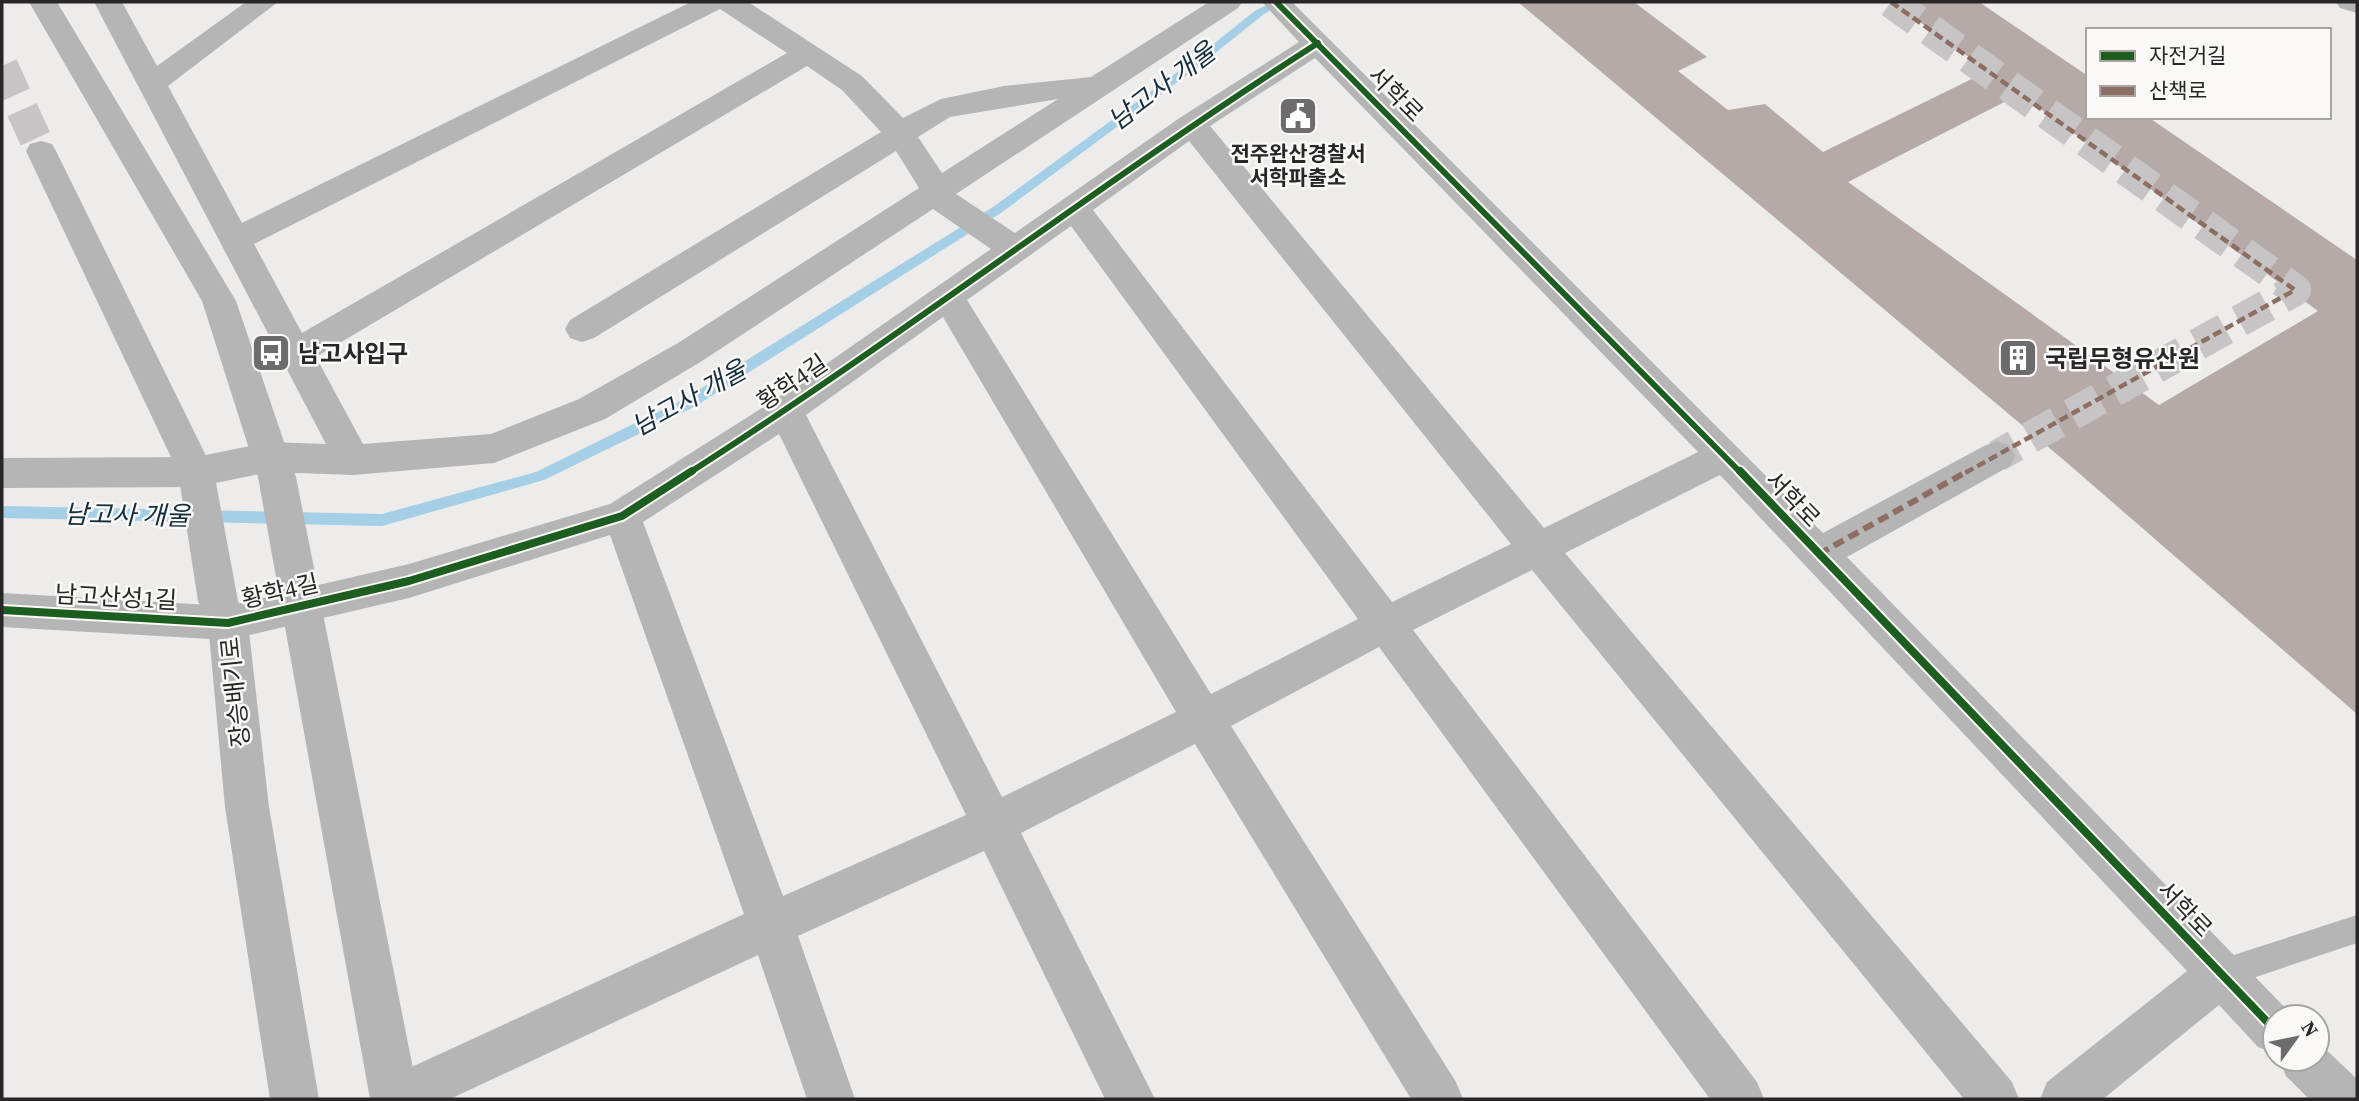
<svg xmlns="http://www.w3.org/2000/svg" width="2359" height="1101" font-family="'Source Serif 4','Noto Sans KR',serif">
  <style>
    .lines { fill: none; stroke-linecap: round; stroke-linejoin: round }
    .stream { fill: #a4cfe7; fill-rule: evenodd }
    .building { fill: #b6aaa8; fill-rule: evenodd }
    .minor-tunnel { stroke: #c6c4c4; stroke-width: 32; stroke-dasharray: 32 16; stroke-linecap: butt }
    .tertiary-tunnel { stroke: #c6c4c4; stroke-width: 32; stroke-dasharray: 32 16; stroke-linecap: butt }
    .service { fill: #b5b5b5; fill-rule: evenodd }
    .minor { fill: #b5b5b5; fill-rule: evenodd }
    .tertiary { fill: #b5b5b5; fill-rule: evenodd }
    .quiet-far1 { stroke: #8d6e63; stroke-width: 4.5; stroke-dasharray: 9 4.5; stroke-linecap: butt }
    .quiet { stroke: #8d6e63; stroke-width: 6; stroke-dasharray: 11 6; stroke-linecap: butt }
    .cycleway-far1-casing { stroke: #fcf8f7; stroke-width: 10 }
    .cycleway-casing { stroke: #fcf8f7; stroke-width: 12 }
    .cycleway-far1 { stroke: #1b5e20; stroke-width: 6 }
    .cycleway { stroke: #1b5e20; stroke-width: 8 }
    .labels { text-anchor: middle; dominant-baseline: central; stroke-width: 5; stroke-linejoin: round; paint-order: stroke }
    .far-poi-label { font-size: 21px; font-weight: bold; fill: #282626; stroke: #fcf8f7 }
    .street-label { font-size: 24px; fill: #282626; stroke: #fcf8f7 }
    .poi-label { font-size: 24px; font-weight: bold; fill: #282626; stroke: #fcf8f7; text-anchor: start }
    .water-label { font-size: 26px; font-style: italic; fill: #112f3d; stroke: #fcf8f7 }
  </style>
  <rect width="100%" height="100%" fill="#eeeceb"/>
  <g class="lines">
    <!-- stream -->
    <path class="stream" d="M 1273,2 L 1285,2 L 1264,14 L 1199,66 L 1001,213 L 694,407 L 544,480 L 382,526 L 2,518 L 2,506 L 382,514 L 536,472 L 684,399 L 993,207 L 1191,62 L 1256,10 Z"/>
  </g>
  <!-- building -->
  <path class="building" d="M 1518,2 L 1634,2 L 1707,57 L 1678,71 L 1728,110 L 1765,104 L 1823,152 L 1988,71 L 1892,2 L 1979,2 L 2088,76 L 2088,117 L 2148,117 L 2357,260 L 2357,714 L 2066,462 ZM 2020,94 L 2318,311 L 2159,405 L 1848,182 Z"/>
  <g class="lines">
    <!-- minor-tunnel -->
    <path class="minor-tunnel" d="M 1891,2 L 2295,290 L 1997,456"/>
    <!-- tertiary-tunnel -->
    <path class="tertiary-tunnel" d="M 2,66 L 41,151"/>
    <!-- service -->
    <path class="service" d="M 2357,915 L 2357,943 L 2220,989 L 2209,985 L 2205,974 L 2209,963 Z"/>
    <!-- minor -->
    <path class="minor" d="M 94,2 L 122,2 L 157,66 L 246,2 L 278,2 L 168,86 L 242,223 L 691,2 L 748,2 L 862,76 L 903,118 L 941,99 L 1004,86 L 1091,77 L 1209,2 L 1242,2 L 1238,8 L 956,194 L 1015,233 L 1181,117 L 1299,42 L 1262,2 L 1292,2 L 1823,533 L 1984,446 L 1997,441 L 2010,446 L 2015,456 L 2010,466 L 1847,557 L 2294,1017 L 2275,1017 L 2275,1054 L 2258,1047 L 2219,1005 L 2103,1099 L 2040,1099 L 2047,1082 L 2187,971 L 1720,475 L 1565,553 L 2012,1082 L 2019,1099 L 1964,1099 L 1532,570 L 1413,630 L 1757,1082 L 1764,1099 L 1710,1099 L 1379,647 L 1231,726 L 1456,1082 L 1463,1099 L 1411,1099 L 1195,744 L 1021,833 L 1155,1099 L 1105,1099 L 984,851 L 798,936 L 855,1099 L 807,1099 L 758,955 L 450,1099 L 372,1099 L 379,1082 L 744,914 L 610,535 L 409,598 L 228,640 L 2,627 L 2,593 L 228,606 L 409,564 L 610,504 L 773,401 L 991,249 L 933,209 L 702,361 L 605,419 L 494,463 L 353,475 L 270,472 L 196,487 L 2,488 L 2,458 L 196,457 L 270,442 L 326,444 ZM 720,9 L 787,53 L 302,333 L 254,244 ZM 1315,58 L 1698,452 L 1544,528 L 1210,126 ZM 807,66 L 842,90 L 881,132 L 570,320 L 565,329 L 570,338 L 582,342 L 594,338 L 896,151 L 919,188 L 678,343 L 579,399 L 491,434 L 363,444 L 316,357 ZM 1058,99 L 942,173 L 918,137 L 950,117 ZM 1189,141 L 1511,544 L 1392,602 L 1093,210 ZM 1071,226 L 1358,619 L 1211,694 L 967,300 ZM 943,317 L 1176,712 L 1002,797 L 806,415 ZM 779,434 L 966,815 L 783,896 L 643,522 Z
      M 2317,1041 L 2357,1079 L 2357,1099 L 2309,1099 L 2286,1076 L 2279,1059 L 2317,1059 Z"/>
    <!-- tertiary -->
    <path class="tertiary" d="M 29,2 L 57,2 L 236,301 L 296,477 L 419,1099 L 370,1099 L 258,477 L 202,301 Z
      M 2336,2 L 2357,2 L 2357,13 L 2340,8 Z
      M 41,141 L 52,144 L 56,151 L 214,472 L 238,601 L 248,623 L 269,807 L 319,1099 L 270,1099 L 225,807 L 208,623 L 198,601 L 178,472 L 26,151 L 30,144 Z"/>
    <!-- quiet-far1 -->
    <path class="quiet-far1" d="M 1891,2 L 2295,290 L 1965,473"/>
    <!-- quiet -->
    <path class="quiet" d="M 1819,554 L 1968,471"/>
    <!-- cycleway-far1 casing -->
    <g class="cycleway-far1-casing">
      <path id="cycleway-far1" d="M 1276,2 L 1741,473
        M 689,473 C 903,336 1104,180 1318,43"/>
    </g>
    <!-- cycleway casing -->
    <g class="cycleway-casing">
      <path id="cycleway" d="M 1740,471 L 2275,1030
        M 2,610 L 228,623 L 409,581 L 622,516 L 692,471"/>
    </g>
    <!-- cycleway-far1 -->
    <use href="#cycleway-far1" class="cycleway-far1"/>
    <!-- cycleway -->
    <use href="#cycleway" class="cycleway"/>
  </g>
  <!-- icons -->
  <defs>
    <g id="civic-square" transform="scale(2.0125)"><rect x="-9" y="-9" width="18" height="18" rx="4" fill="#6d6b6b" stroke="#fcf8f7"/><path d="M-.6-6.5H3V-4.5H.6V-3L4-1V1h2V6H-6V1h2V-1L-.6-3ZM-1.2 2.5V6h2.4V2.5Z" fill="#fff"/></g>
    <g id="bus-square" transform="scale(2.0125)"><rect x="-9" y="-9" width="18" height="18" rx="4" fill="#6d6b6b" stroke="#fcf8f7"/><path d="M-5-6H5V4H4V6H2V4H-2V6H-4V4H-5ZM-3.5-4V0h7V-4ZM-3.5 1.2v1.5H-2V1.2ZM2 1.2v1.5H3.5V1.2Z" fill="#fff"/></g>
    <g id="building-square" transform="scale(2.0125)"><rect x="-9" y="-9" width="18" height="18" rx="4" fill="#6d6b6b" stroke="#fcf8f7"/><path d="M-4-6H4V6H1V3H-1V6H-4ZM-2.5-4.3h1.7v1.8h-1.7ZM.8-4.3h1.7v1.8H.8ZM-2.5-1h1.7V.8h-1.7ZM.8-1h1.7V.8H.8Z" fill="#fff"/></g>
  </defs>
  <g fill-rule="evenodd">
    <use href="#civic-square" x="1298" y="116"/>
    <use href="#bus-square" x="271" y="353"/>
    <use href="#building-square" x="2018" y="358"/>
  </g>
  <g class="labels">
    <!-- far-poi labels -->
    <g class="far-poi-label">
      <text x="1298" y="153">전주완산경찰서<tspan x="1298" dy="24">서학파출소</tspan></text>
    </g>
    <!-- street labels -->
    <g class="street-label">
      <text transform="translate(1396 94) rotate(45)">서학로</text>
      <text transform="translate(792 382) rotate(-34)">황학4길</text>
      <text transform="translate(1793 499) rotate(46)">서학로</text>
      <text transform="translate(280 591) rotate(-13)">황학4길</text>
      <text transform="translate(116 597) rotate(3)">남고산성1길</text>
      <text transform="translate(235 692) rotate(-96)">장승배기로</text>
      <text transform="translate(2185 909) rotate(46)">서학로</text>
    </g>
    <!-- poi labels -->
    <g class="poi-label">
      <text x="298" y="353">남고사입구</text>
      <text x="2045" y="358">국립무형유산원</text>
    </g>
    <!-- water labels -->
    <g class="water-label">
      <text transform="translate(1162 86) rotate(-37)">남고사 개울</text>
      <text transform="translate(689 398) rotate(-29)">남고사 개울</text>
      <text transform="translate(127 515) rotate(1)">남고사 개울</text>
    </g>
  </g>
  <!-- border -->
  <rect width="2359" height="1101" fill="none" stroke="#282626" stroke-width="7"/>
  <!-- legend -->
  <rect x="2086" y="28" width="245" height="91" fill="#fcf8f7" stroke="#a7a4a3" stroke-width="2"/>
  <rect x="2100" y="51" width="35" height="10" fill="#1b5e20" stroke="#a7a4a3" stroke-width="2"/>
  <text x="2149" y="63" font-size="21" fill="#282626">자전거길</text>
  <rect x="2100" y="86" width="35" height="10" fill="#8d6e63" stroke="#a7a4a3" stroke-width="2"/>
  <text x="2149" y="98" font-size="21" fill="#282626">산책로</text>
  <!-- north arrow -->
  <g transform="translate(2296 1038) rotate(57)"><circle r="33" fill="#fcf8f7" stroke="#a7a4a3" stroke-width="2"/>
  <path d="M0-5L12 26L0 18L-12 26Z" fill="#6d6b6b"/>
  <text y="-10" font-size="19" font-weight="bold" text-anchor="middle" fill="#282626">N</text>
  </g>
</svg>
